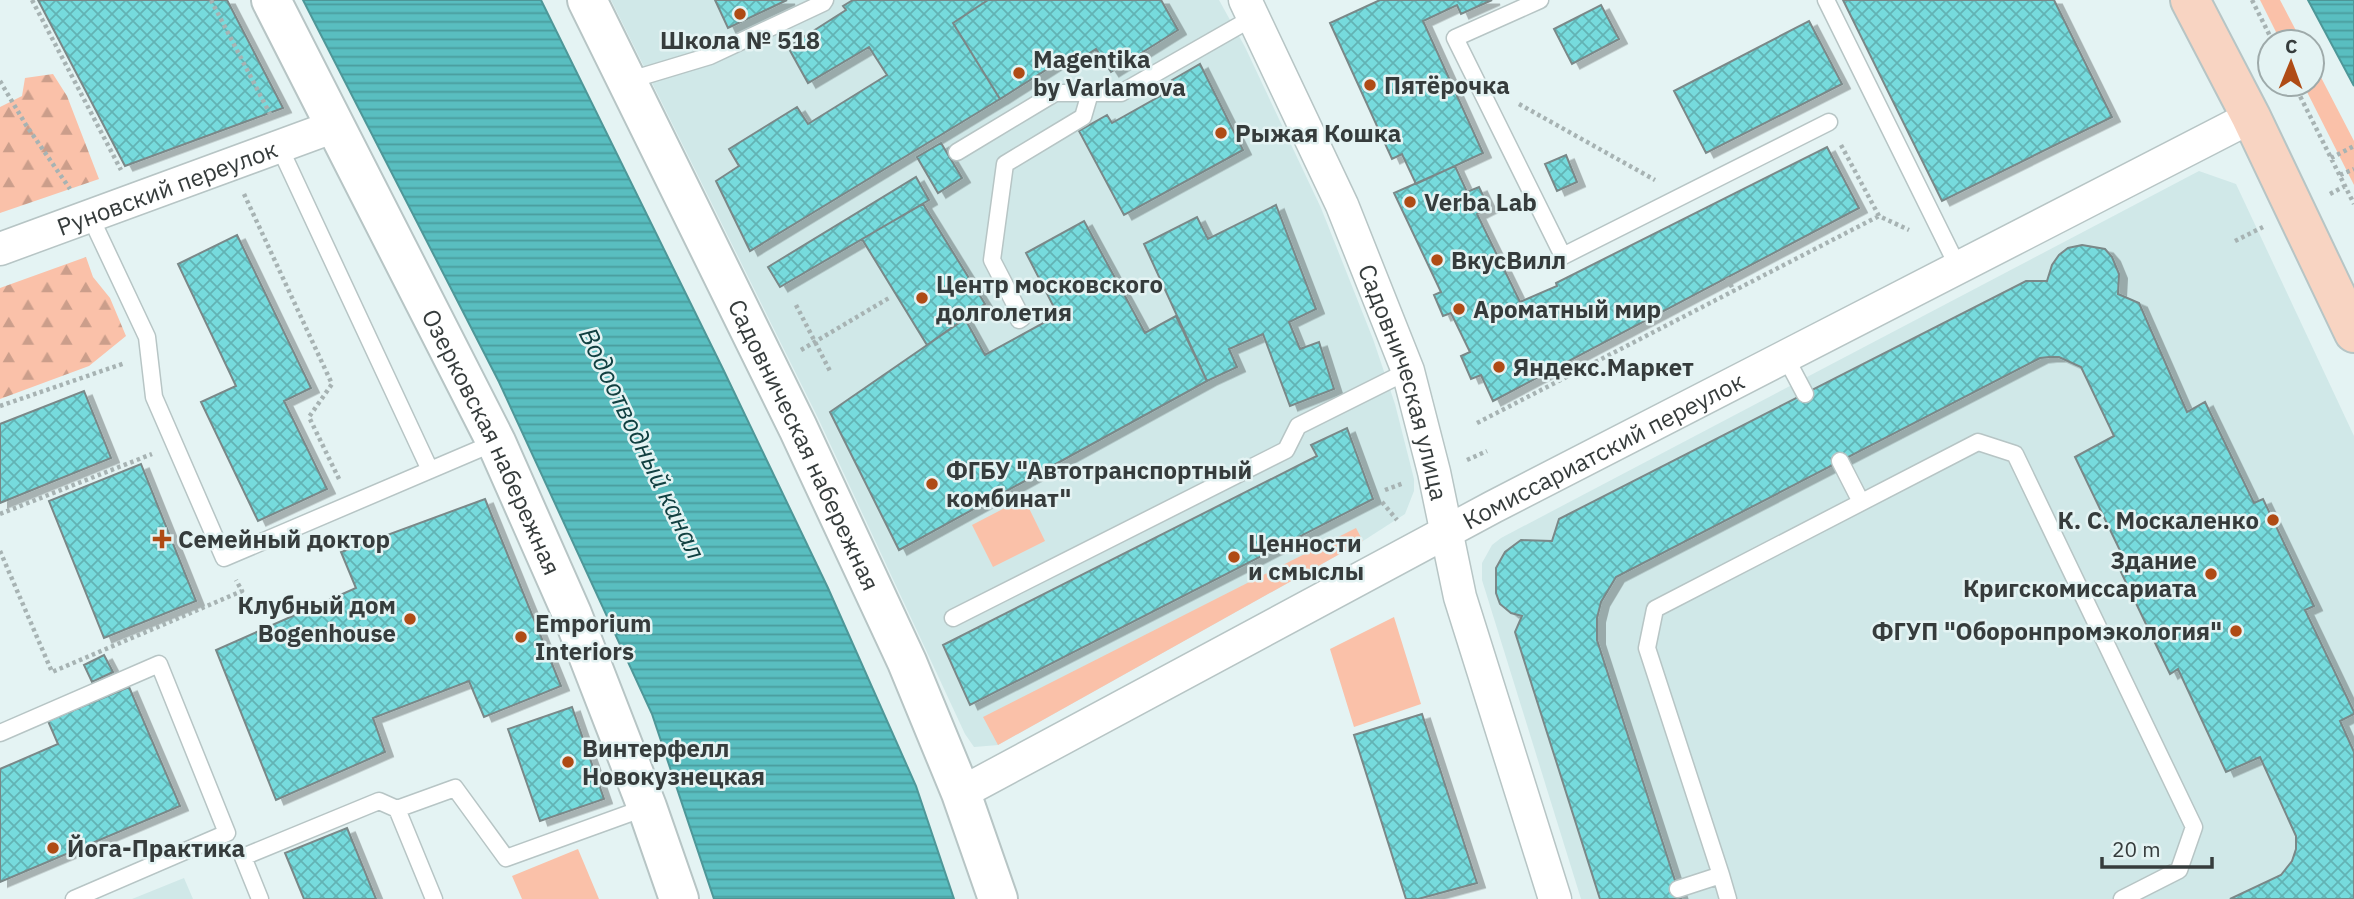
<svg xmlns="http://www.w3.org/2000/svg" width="2354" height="899" font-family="'IBM Plex Sans',sans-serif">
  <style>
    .built { fill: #d0e8e8 }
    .green { fill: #fac1a9 }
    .forest { fill: url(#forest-firs) }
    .water { fill: url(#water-rules); stroke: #4e9798; stroke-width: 2 }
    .building { fill: url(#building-cross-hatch); stroke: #7a8888; stroke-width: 2; filter: url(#shadow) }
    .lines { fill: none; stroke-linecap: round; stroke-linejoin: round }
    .service-casing { stroke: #b7c5c5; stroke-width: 19 }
    .minor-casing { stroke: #b7c5c5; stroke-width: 35 }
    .tertiary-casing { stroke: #b7c5c5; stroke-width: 42 }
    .secondary-casing { stroke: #b7c5c5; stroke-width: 42 }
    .path { stroke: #a7b3b3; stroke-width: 4.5; stroke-dasharray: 3.5 3.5; stroke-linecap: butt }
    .service { stroke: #fff; stroke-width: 16 }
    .minor { stroke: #fff; stroke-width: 32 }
    .tertiary { stroke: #fff; stroke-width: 38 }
    .secondary { stroke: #f8d4c2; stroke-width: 38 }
    .poi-dot { fill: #af4b15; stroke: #e4f3f3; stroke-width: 2.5 }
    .labels { text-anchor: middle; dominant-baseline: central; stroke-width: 5; stroke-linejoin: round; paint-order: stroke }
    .poi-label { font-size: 24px; font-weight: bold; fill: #363c3c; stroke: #e4f3f3; text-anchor: start }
    .street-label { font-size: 24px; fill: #363c3c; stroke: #e4f3f3 }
    .water-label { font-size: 26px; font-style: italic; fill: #114041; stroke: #e4f3f3 }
  </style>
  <defs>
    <pattern id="forest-firs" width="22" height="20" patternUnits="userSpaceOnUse" patternTransform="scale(1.75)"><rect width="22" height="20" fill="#fac1a9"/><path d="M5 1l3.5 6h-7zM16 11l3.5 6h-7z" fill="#cb9e8b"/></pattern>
    <pattern id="water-rules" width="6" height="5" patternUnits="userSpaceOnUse" patternTransform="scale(1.75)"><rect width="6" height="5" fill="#59bec0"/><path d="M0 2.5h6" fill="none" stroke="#4a9c9d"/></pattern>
    <pattern id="building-cross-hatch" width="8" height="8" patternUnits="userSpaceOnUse" patternTransform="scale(1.75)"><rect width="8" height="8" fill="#76dbdd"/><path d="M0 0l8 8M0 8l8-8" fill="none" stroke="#62b3b4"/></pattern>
    <filter id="shadow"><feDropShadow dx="8" dy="4.5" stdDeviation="0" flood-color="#0004"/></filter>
  </defs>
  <rect width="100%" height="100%" fill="#e4f3f3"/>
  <!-- built -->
  <path class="built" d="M 611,0 L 1219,0 L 1245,47 L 1321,208 L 1373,339 L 1395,404 L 1414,479 L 1414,491 L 1405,514 L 1363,541 L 998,745 L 974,747 L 965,734 L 818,418 Z
    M 2199,171 L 2236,184 L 2354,436 L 2354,899 L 1581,899 L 1482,580 L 1482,563 L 1492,545 L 1501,538 Z
    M 184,878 L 193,899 L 132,899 Z"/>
  <!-- green -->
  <path class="green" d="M 2260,0 L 2280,0 L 2302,42 L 2281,42 Z
    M 2312,60 L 2354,141 L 2354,185 L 2303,84 L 2312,84 Z
    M 1024,498 L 1045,541 L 993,567 L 972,525 Z
    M 1356,528 L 1363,541 L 998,745 L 983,717 Z
    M 1394,617 L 1421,704 L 1354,727 L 1330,649 Z
    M 578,849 L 599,899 L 522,899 L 512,876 Z"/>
  <!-- forest -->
  <path class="forest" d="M 53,74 L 67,96 L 99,179 L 0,213 L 0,107 L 22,96 L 25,78 Z
    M 86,257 L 93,277 L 110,298 L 126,336 L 89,366 L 0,399 L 0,288 Z"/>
  <!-- water -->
  <path class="water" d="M 303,0 L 541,0 L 723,369 L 828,588 L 916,786 L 954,899 L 714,899 L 652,714 L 499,382 Z
    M 2308,0 L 2354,0 L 2354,86 Z"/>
  <!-- building -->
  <path class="building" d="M 38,0 L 227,0 L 283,108 L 125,166 Z
    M 715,0 L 787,0 L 728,28 Z
    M 853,0 L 988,0 L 953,23 L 1000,99 L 750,251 L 716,181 L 739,166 L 729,149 L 797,107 L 808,124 L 887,75 L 869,47 L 808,83 L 788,47 L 846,10 L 843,6 Z
    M 988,0 L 1161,0 L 1178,30 L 1111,72 L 1096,49 L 1073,64 L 1068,56 L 1000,99 L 953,23 Z
    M 1380,0 L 1492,0 L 1461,14 L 1457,5 L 1423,21 L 1483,153 L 1416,184 L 1402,154 L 1392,159 L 1330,23 Z
    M 1843,0 L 2054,0 L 2112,117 L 1942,201 Z
    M 1601,5 L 1619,39 L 1572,64 L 1554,29 Z
    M 1809,21 L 1842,84 L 1706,153 L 1674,91 Z
    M 1200,64 L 1243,150 L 1124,215 L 1079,131 L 1107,115 L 1112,123 L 1176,87 L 1172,80 Z
    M 941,143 L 962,178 L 938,193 L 917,157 Z
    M 1827,147 L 1859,208 L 1493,401 L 1481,375 L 1471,379 L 1461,356 L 1470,352 L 1451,313 L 1443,316 L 1434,295 L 1441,292 L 1394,193 L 1455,166 L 1467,192 L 1479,187 L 1489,208 L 1477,214 L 1520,302 L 1557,286 L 1556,283 Z
    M 1566,155 L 1577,182 L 1557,191 L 1545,164 Z
    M 916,177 L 929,200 L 780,287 L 768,267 Z
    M 923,204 L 985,304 L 927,345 L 862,239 Z
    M 1276,205 L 1316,309 L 1289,322 L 1300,349 L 1319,342 L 1334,389 L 1290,406 L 1263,334 L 1229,349 L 1237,367 L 1207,381 L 1144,244 L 1197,217 L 1208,239 Z
    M 1084,221 L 1145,333 L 1176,316 L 1207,381 L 899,550 L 830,412 L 965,319 L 985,355 L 1058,315 L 1026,253 Z
    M 237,235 L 311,388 L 284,401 L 327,489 L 258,521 L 201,402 L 236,386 L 178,264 Z
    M 2082,245 L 2105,249 L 2112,257 L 2119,274 L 2118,294 L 2139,303 L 2187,412 L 2205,402 L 2254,503 L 2263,499 L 2314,606 L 2305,610 L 2354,712 L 2354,714 L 2340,721 L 2354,752 L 2354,899 L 2230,899 L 2281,875 L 2292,861 L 2296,849 L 2296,836 L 2260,757 L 2226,772 L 2178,669 L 2170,674 L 2120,570 L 2127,565 L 2075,457 L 2114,436 L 2081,367 L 2059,357 L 2049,357 L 2040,358 L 1616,577 L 1601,602 L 1597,618 L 1597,640 L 1681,899 L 1600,899 L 1515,632 L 1522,616 L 1511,613 L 1500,604 L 1496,593 L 1496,568 L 1505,552 L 1521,540 L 1552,541 L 1559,519 L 2026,281 L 2047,281 L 2052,265 L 2059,255 L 2068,248 Z
    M 84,391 L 111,458 L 0,503 L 0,424 Z
    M 1347,428 L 1373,499 L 970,705 L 943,645 L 1317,456 L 1311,445 Z
    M 141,464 L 196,601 L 104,638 L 49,501 Z
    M 485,499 L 561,686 L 484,717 L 469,681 L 373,718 L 385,752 L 276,800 L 216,650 L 356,588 L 341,552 Z
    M 104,655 L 113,672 L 92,682 L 84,665 Z
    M 129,687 L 180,806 L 0,882 L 0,769 L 58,744 L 48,721 Z
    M 572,707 L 604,799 L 540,821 L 508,729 Z
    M 1422,714 L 1477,883 L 1418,899 L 1406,899 L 1354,735 Z
    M 347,828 L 376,899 L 304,899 L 285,853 Z"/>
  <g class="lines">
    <!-- service casing -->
    <g class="service-casing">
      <path id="service" d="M 1540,0 L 1455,38 L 1563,256 L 1829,122
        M 1826,0 L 1959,269
        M 627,81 L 710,56 L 823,3 L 825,0
        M 279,146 L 430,470
        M 957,152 L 1055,93 L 1121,93 L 1254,17
        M 90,216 L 147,337 L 154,397 L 224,558 L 496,442
        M 1019,320 L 1022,318 L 992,260 L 1005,164 L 1083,117 L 1090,93
        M 1786,358 L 1805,394
        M 1840,461 L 1861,502
        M 953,618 L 1286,450 L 1298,426 L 1408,371
        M 0,733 L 159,664 L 227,833 L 74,899
        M 1721,875 L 1728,899
        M 1678,889 L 1721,875 L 1647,648 L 1655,609 L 1978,442 L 2015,454 L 2194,827 L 2179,870 L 2122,899
        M 260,899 L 243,857 L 379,801 L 397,809
        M 434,899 L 397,809 L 455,788 L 506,858 L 647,807"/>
    </g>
    <!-- minor casing -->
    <g class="minor-casing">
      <g id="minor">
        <path id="s1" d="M 1245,0 L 1342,205 L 1408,371 L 1434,472 L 1460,597 L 1555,899"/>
        <path id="s2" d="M 0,249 L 335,126"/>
        <path id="s3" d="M 961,793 L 1493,507 L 2251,117"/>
      </g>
    </g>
    <!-- tertiary casing -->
    <g class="tertiary-casing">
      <g id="tertiary">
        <path id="s4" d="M 271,0 L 496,442 L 572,614 L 647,807 L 679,899"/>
        <path id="s5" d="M 587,0 L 798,428 L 907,662 L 961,793 L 998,899"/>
      </g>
    </g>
    <!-- secondary casing -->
    <g class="secondary-casing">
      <path id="secondary" d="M 2190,0 L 2251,117 L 2354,333"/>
    </g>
    <!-- path -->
    <path class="path" d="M 32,0 L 121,170
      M 211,0 L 270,114
      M 2252,0 L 2273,42
      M 0,81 L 26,125 L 70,189
      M 2294,84 L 2354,204
      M 1519,104 L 1655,180
      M 1841,145 L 1879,216 L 1909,230
      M 2331,158 L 2354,146
      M 2340,175 L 2354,169
      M 244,194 L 332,384 L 309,417 L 340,481
      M 2330,194 L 2345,186
      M 2235,241 L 2263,227
      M 1727,278 L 1734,291
      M 796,305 L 831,373
      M 801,350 L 889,298
      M 0,406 L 125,363
      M 1477,423 L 1879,216
      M 1467,460 L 1487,451
      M 1385,490 L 1404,483
      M 1382,502 L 1397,520
      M 0,514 L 152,454
      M 0,551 L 52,672 L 242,591 L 236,580"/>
    <!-- service -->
    <use href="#service" class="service"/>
    <!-- minor -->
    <use href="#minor" class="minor"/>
    <!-- tertiary -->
    <use href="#tertiary" class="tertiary"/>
    <!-- secondary -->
    <use href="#secondary" class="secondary"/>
  </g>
  <!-- markers -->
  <g class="poi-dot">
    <circle cx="740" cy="14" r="7"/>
    <circle cx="1019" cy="73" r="7"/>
    <circle cx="1370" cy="85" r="7"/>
    <circle cx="1221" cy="133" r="7"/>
    <circle cx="1410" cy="202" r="7"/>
    <circle cx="1437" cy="260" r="7"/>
    <circle cx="922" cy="298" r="7"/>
    <circle cx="1459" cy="309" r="7"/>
    <circle cx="1499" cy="367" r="7"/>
    <circle cx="932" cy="484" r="7"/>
    <circle cx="2273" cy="520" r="7"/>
    <path d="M158.5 528.5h7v7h7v7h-7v7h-7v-7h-7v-7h7z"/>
    <circle cx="1234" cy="557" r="7"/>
    <circle cx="2211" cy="574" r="7"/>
    <circle cx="410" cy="619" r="7"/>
    <circle cx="2236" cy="631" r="7"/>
    <circle cx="521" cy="637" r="7"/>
    <circle cx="568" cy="762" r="7"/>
    <circle cx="53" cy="848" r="7"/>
  </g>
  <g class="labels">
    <!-- poi labels -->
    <g class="poi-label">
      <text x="740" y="40" text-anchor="middle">Школа № 518</text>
      <text x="1033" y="59">Magentika<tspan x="1033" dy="28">by Varlamova</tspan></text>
      <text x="1384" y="85">Пятёрочка</text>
      <text x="1235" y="133">Рыжая Кошка</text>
      <text x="1424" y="202">Verba Lab</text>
      <text x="1451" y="260">ВкусВилл</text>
      <text x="936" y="284">Центр московского<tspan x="936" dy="28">долголетия</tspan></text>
      <text x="1473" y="309">Ароматный мир</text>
      <text x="1513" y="367">Яндекс.Маркет</text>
      <text x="946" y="470">ФГБУ "Автотранспортный<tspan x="946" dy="28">комбинат"</tspan></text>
      <text x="2259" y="520" text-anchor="end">К. С. Москаленко</text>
      <text x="178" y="539">Семейный доктор</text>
      <text x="1248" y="543">Ценности<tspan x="1248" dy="28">и смыслы</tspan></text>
      <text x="2197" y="560" text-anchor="end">Здание<tspan x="2197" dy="28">Кригскомиссариата</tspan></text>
      <text x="396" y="605" text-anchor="end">Клубный дом<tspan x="396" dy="28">Bogenhouse</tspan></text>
      <text x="535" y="623">Emporium<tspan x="535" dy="28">Interiors</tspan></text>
      <text x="2222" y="631" text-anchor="end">ФГУП "Оборонпромэкология"</text>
      <text x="582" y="748">Винтерфелл<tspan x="582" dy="28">Новокузнецкая</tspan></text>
      <text x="67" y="848">Йога-Практика</text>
    </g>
    <!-- street labels -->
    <g class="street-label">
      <text stroke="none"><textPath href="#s2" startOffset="178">Руновский переулок</textPath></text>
      <text stroke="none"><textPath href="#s1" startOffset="415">Садовническая улица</textPath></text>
      <text stroke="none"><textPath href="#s4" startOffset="494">Озерковская набережная</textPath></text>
      <text stroke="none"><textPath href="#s5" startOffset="495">Садовническая набережная</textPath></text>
      <text stroke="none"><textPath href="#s3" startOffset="728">Комиссариатский переулок</textPath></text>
    </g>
    <!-- water labels -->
    <g class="water-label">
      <text transform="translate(643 443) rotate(64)">Водоотводный канал</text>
    </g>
  </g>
  <!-- north arrow -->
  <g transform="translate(2291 63) rotate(1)"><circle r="33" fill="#e4f3f3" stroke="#9eaaaa" stroke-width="2"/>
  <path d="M0-5L12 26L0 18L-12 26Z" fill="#af4b15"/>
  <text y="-10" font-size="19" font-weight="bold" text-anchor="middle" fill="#363c3c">С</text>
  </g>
  <!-- scale -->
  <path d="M2102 857v10h110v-10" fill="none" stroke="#363c3c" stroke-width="3.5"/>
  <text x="2112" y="857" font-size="21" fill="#363c3c" stroke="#e4f3f3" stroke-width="5" paint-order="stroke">20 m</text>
</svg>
